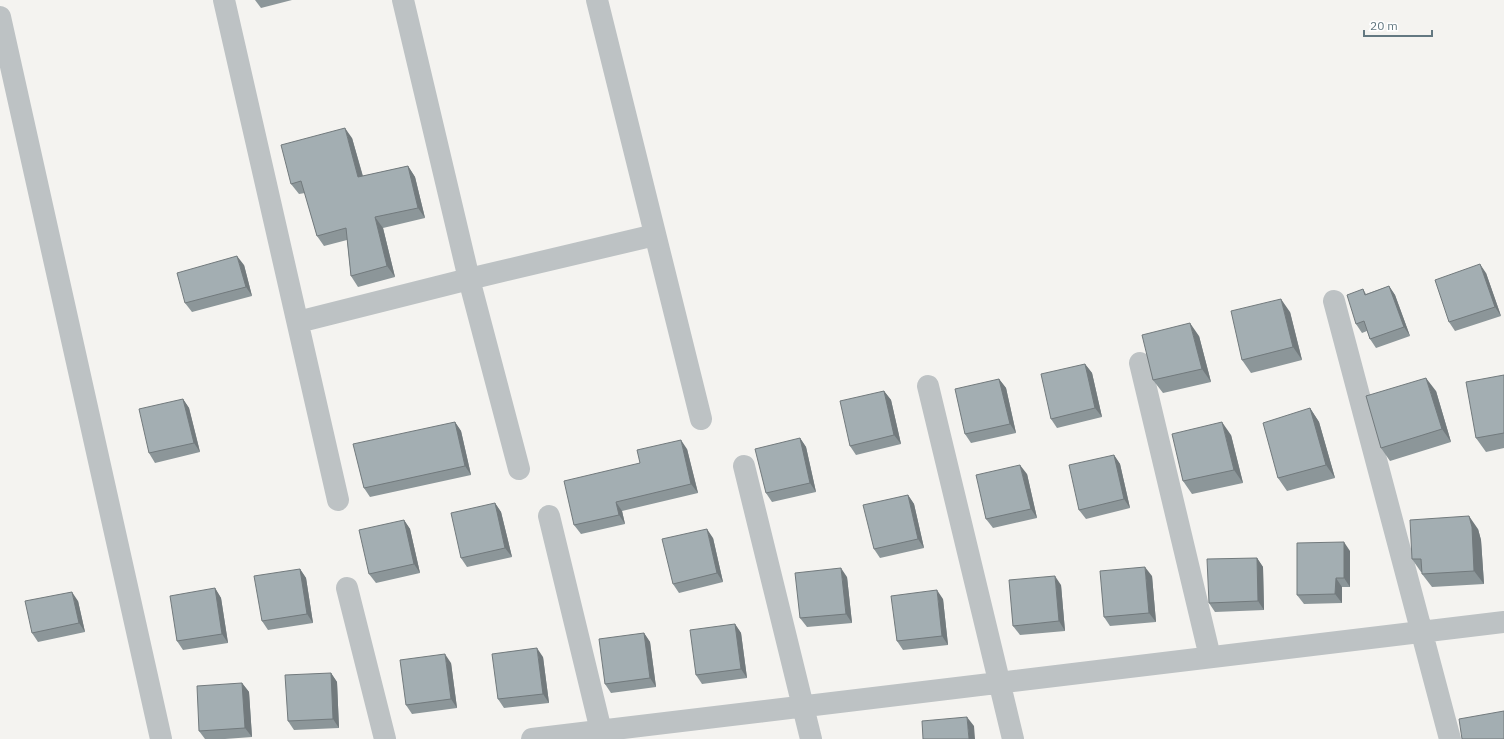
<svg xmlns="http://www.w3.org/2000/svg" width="1504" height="739" font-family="'IBM Plex Sans',sans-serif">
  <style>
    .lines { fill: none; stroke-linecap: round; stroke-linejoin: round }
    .minor { stroke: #bdc2c4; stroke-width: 22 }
    .wall { fill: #8c9699 }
    .shaded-wall { fill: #727a7d }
    .building { fill: #a3aeb2; stroke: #727a7d }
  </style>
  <rect width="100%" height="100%" fill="#f4f3f0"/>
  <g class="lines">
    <!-- minor -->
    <path class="minor" d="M 224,0 L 338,500
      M 403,0 L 469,279 L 519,469
      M 597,0 L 701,419
      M 0,17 L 161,739
      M 1334,301 L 1450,739
      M 298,322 L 469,279 L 655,235
      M 1140,363 L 1210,657
      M 928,386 L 1013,739
      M 744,466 L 811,739
      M 549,516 L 603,739
      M 347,588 L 385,739
      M 532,739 L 1504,622"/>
  </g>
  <!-- wall -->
  <path class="wall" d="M 255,0 L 292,0 L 261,8 Z
    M 352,138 L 363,176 L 408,166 L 415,177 L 425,218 L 383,228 L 395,277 L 358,287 L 351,276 L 347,240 L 324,246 L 317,236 L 305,193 L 299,194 L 291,184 Z
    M 244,265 L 252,296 L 192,312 L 185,303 Z
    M 1486,273 L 1501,316 L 1455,331 L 1449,322 Z
    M 1389,286 L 1395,295 L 1410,336 L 1376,348 L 1370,339 L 1367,331 L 1362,333 L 1356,324 L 1363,289 L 1366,294 Z
    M 1290,312 L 1302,360 L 1251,373 L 1242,360 Z
    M 1199,336 L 1211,382 L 1163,393 L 1153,380 Z
    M 1085,364 L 1092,373 L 1102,417 L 1057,428 L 1051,419 Z
    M 1504,375 L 1504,448 L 1486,452 L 1476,438 Z
    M 999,379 L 1006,388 L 1016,433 L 971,443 L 965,434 Z
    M 884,391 L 891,400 L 901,444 L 856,455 L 850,446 Z
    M 1436,391 L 1451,442 L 1390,461 L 1381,448 Z
    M 183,399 L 189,408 L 200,452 L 155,463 L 149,453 Z
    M 1310,408 L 1319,422 L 1335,478 L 1287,491 L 1278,478 Z
    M 455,422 L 461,431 L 471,475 L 370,497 L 364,488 Z
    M 1231,435 L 1243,483 L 1192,494 L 1183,481 Z
    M 800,438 L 806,447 L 816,492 L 772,502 L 766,493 Z
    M 687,449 L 698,493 L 622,511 L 625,524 L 581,534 L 574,525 L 640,463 Z
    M 1114,455 L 1120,464 L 1130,508 L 1086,519 L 1079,510 Z
    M 1027,474 L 1037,518 L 993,528 L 986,519 Z
    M 908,495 L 914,504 L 924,548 L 880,558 L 874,549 Z
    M 495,503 L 501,512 L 512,557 L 467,567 L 461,558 Z
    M 404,520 L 410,529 L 420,573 L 376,583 L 369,574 Z
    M 1478,529 L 1481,540 L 1484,584 L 1432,587 L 1422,574 L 1422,572 L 1421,572 L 1412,559 Z
    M 713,538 L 723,582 L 679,593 L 673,584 Z
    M 1350,551 L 1350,587 L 1342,587 L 1342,603 L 1304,604 L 1297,595 Z
    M 1257,558 L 1263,567 L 1264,610 L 1215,612 L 1209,603 Z
    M 300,569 L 306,578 L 313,623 L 268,630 L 262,621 Z
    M 1152,576 L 1156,622 L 1110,626 L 1104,617 Z
    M 847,577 L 852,623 L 807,627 L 800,618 Z
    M 1061,585 L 1065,631 L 1020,635 L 1013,626 Z
    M 215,588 L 221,598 L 228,643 L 183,650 L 177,641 Z
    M 943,599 L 948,645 L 903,650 L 897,641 Z
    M 78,601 L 85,632 L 38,642 L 32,633 Z
    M 735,624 L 741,633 L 747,678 L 702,684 L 696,675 Z
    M 644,633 L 650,642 L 656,687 L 611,693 L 605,684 Z
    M 543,657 L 549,703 L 504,708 L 498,699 Z
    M 451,663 L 457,708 L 412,714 L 406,705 Z
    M 331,673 L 337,682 L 339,728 L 294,730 L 288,721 Z
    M 242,683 L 249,692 L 252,737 L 225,739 L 205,739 L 199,731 Z"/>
  <!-- shaded-wall -->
  <path class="shaded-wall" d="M 345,128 L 352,138 L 366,188 L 358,177 Z
    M 408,166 L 415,177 L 425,218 L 418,208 Z
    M 375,217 L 383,228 L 395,277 L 387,266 Z
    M 237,256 L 244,265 L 252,296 L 246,287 Z
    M 1480,264 L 1486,273 L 1501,316 L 1495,307 Z
    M 1389,286 L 1395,295 L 1410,336 L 1404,327 Z
    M 1281,299 L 1290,312 L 1302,360 L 1293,347 Z
    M 1190,323 L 1199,336 L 1211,382 L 1202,369 Z
    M 1085,364 L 1092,373 L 1102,417 L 1095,408 Z
    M 1426,378 L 1436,391 L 1451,442 L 1442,429 Z
    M 999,379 L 1006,388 L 1016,433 L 1010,424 Z
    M 884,391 L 891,400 L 901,444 L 894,435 Z
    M 183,399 L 189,408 L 200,452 L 194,443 Z
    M 1310,408 L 1319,422 L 1335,478 L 1326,465 Z
    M 455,422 L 461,431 L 471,475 L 465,466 Z
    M 1222,422 L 1231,435 L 1243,483 L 1234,470 Z
    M 800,438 L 806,447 L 816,492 L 810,483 Z
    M 681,440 L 687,449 L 698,493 L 691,484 Z
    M 1114,455 L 1120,464 L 1130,508 L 1124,499 Z
    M 1020,465 L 1027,474 L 1037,518 L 1031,509 Z
    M 908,495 L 914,504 L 924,548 L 918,539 Z
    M 616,502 L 622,511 L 625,524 L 619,515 Z
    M 495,503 L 501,512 L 512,557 L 505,548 Z
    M 1469,516 L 1478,529 L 1481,540 L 1484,584 L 1474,571 Z
    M 404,520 L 410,529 L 420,573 L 414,564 Z
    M 707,529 L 713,538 L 723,582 L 717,573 Z
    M 1344,542 L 1350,551 L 1350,587 L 1344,578 Z
    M 1257,558 L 1263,567 L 1264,610 L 1258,601 Z
    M 1145,567 L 1152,576 L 1156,622 L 1149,613 Z
    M 841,568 L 847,577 L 852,623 L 846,614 Z
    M 300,569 L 306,578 L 313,623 L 307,614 Z
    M 1055,576 L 1061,585 L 1065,631 L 1059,621 Z
    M 1336,578 L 1342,587 L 1342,603 L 1335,594 Z
    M 215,588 L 221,598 L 228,643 L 222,634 Z
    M 937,590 L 943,599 L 948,645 L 942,636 Z
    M 72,592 L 78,601 L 85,632 L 79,623 Z
    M 735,624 L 741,633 L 747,678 L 741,669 Z
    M 644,633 L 650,642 L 656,687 L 650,678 Z
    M 537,648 L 543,657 L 549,703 L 543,694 Z
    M 445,654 L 451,663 L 457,708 L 451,699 Z
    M 331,673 L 337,682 L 339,728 L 333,719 Z
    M 242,683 L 249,692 L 252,737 L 245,728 Z
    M 967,717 L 974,726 L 975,739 L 969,739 Z"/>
  <!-- building -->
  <path class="building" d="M 345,128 L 358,177 L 408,166 L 418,208 L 375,217 L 387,266 L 351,276 L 346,228 L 317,236 L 301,181 L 291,184 L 281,145 Z
    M 237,256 L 246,287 L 185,303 L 177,273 Z
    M 1480,264 L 1495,307 L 1449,322 L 1435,280 Z
    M 1389,286 L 1404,327 L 1370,339 L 1364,321 L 1356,324 L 1347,295 L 1363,289 L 1365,295 Z
    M 1281,299 L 1293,347 L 1242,360 L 1231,311 Z
    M 1190,323 L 1202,369 L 1153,380 L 1142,335 Z
    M 1085,364 L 1095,408 L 1051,419 L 1041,374 Z
    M 1504,375 L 1504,433 L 1476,438 L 1466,382 Z
    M 1426,378 L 1442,429 L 1381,448 L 1366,396 Z
    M 999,379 L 1010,424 L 965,434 L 955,389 Z
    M 884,391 L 894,435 L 850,446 L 840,401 Z
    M 183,399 L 194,443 L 149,453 L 139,409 Z
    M 1310,408 L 1326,465 L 1278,478 L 1263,423 Z
    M 455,422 L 465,466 L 364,488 L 353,444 Z
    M 1222,422 L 1234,470 L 1183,481 L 1172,434 Z
    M 800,438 L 810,483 L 766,493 L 755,449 Z
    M 681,440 L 691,484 L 616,502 L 619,515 L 574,525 L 564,481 L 640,463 L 637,450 Z
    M 1114,455 L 1124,499 L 1079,510 L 1069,465 Z
    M 1020,465 L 1031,509 L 986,519 L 976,475 Z
    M 908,495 L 918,539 L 874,549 L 863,505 Z
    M 495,503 L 505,548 L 461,558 L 451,513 Z
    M 1469,516 L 1472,527 L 1474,571 L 1422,574 L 1421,559 L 1412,559 L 1410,520 Z
    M 404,520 L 414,564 L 369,574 L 359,530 Z
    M 707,529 L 717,573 L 673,584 L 662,539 Z
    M 1344,542 L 1344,578 L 1336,578 L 1335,594 L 1297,595 L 1297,543 Z
    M 1257,558 L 1258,601 L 1209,603 L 1207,559 Z
    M 1145,567 L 1149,613 L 1104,617 L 1100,571 Z
    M 841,568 L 846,614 L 800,618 L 795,573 Z
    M 300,569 L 307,614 L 262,621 L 254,576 Z
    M 1055,576 L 1059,621 L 1013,626 L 1009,580 Z
    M 215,588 L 222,634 L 177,641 L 170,596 Z
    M 937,590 L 942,636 L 897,641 L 891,596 Z
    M 72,592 L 79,623 L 32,633 L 25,601 Z
    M 735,624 L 741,669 L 696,675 L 690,630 Z
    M 644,633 L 650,678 L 605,684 L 599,639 Z
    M 537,648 L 543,694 L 498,699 L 492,654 Z
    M 445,654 L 451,699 L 406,705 L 400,660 Z
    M 331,673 L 333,719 L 288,721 L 285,675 Z
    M 242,683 L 245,728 L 199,731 L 197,686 Z
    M 1504,711 L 1504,739 L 1462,739 L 1459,719 Z
    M 967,717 L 969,739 L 923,739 L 922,721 Z"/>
  <!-- scale -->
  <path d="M1364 30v6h68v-6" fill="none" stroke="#637881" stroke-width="2"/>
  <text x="1370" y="30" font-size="12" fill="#637881" stroke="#ffffff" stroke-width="3" paint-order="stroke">20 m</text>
</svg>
